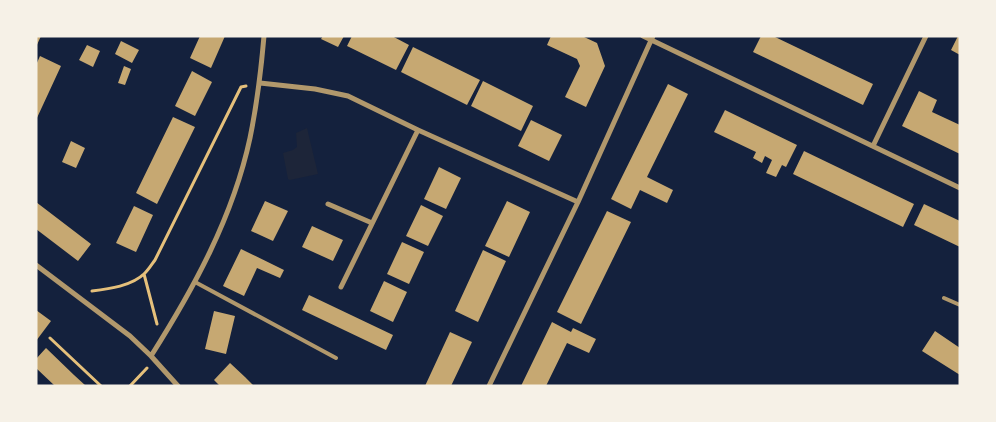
<svg xmlns="http://www.w3.org/2000/svg" width="996" height="422" font-family="Karla,sans-serif">
  <style>
    .green { fill: #1d2539 }
    .building { fill: #c6a872 }
    .lines { fill: none; stroke-linecap: round; stroke-linejoin: round }
    .path { stroke: #e5c07b; stroke-width: 3 }
    .service { stroke: #b1986c; stroke-width: 4 }
    .minor { stroke: #b1986c; stroke-width: 5 }
  </style>
  <rect width="100%" height="100%" fill="#14213d"/>
  <!-- green -->
  <path class="green" d="M 307,128 L 318,174 L 290,180 L 288,179 L 283,153 L 293,150 L 297,147 L 296,133 Z"/>
  <!-- building -->
  <path class="building" d="M 36,36 L 41,36 L 36,47 Z
    M 200,36 L 225,36 L 211,68 L 190,58 Z
    M 323,36 L 344,36 L 338,47 L 321,39 Z
    M 352,36 L 392,36 L 409,45 L 396,70 L 347,46 Z
    M 551,36 L 582,36 L 597,43 L 605,66 L 586,107 L 565,97 L 580,66 L 577,59 L 547,45 Z
    M 761,36 L 773,36 L 873,84 L 863,105 L 753,52 Z
    M 958,36 L 960,36 L 960,55 L 951,50 Z
    M 121,41 L 139,50 L 132,63 L 115,54 Z
    M 87,45 L 100,51 L 93,67 L 79,60 Z
    M 413,47 L 480,80 L 467,105 L 401,72 Z
    M 40,56 L 61,66 L 36,120 L 36,65 Z
    M 124,66 L 131,69 L 125,85 L 118,83 Z
    M 192,71 L 212,82 L 195,116 L 175,106 Z
    M 483,81 L 533,106 L 521,131 L 471,106 Z
    M 668,84 L 688,94 L 647,177 L 673,190 L 667,203 L 640,190 L 631,209 L 611,199 Z
    M 919,91 L 937,100 L 932,112 L 960,125 L 960,154 L 902,126 Z
    M 725,110 L 797,145 L 786,167 L 782,165 L 776,177 L 766,173 L 772,160 L 765,156 L 762,163 L 753,158 L 756,152 L 714,132 Z
    M 173,117 L 195,127 L 157,204 L 136,193 Z
    M 531,120 L 562,135 L 549,161 L 518,146 Z
    M 71,141 L 85,148 L 76,168 L 62,162 Z
    M 804,151 L 914,204 L 903,227 L 793,174 Z
    M 439,167 L 461,178 L 446,209 L 424,199 Z
    M 265,201 L 288,211 L 273,241 L 251,231 Z
    M 507,201 L 530,212 L 509,257 L 485,246 Z
    M 36,202 L 91,244 L 78,261 L 36,229 Z
    M 924,204 L 960,221 L 960,247 L 914,225 Z
    M 421,205 L 443,216 L 428,246 L 406,236 Z
    M 134,206 L 153,215 L 136,252 L 116,243 Z
    M 607,211 L 631,222 L 581,324 L 557,312 Z
    M 312,226 L 343,240 L 333,261 L 302,247 Z
    M 402,242 L 424,252 L 409,284 L 387,274 Z
    M 241,249 L 284,270 L 280,278 L 257,268 L 244,296 L 223,286 Z
    M 483,250 L 506,261 L 478,322 L 455,311 Z
    M 384,281 L 407,292 L 393,322 L 370,311 Z
    M 309,295 L 393,335 L 386,350 L 302,310 Z
    M 36,310 L 51,321 L 36,341 Z
    M 214,311 L 235,316 L 226,354 L 205,349 Z
    M 552,322 L 571,332 L 573,328 L 596,339 L 589,353 L 567,343 L 546,386 L 521,386 Z
    M 935,331 L 960,348 L 960,375 L 922,351 Z
    M 450,332 L 472,342 L 451,386 L 425,386 Z
    M 46,348 L 74,375 L 86,386 L 55,386 L 36,368 L 36,359 Z
    M 230,363 L 245,377 L 254,386 L 220,386 L 214,380 Z"/>
  <g class="lines">
    <!-- path -->
    <path class="path" d="M 144,274 L 157,324
      M 92,291 C 109,289 132,286 145,273 C 149,269 152,264 155,260 L 241,87 L 246,86
      M 50,338 L 101,386
      M 130,386 L 147,368"/>
    <!-- service -->
    <path class="service" d="M 195,282 L 336,358
      M 944,298 L 960,305"/>
    <!-- minor -->
    <path class="minor" d="M 643,36 L 960,188
      M 260,83 L 315,89 L 348,96 L 418,130 L 578,202
      M 873,146 L 926,36
      M 328,204 L 372,223
      M 36,265 L 130,336 L 151,356 L 178,386
      M 341,287 L 418,130
      M 151,356 C 194,288 233,217 250,138 C 257,104 261,71 264,36
      M 489,386 L 578,202 L 653,36"/>
  </g>
  <!-- border -->
  <rect width="996" height="422" fill="none" stroke="#f6f1e7" stroke-width="75"/>
</svg>
